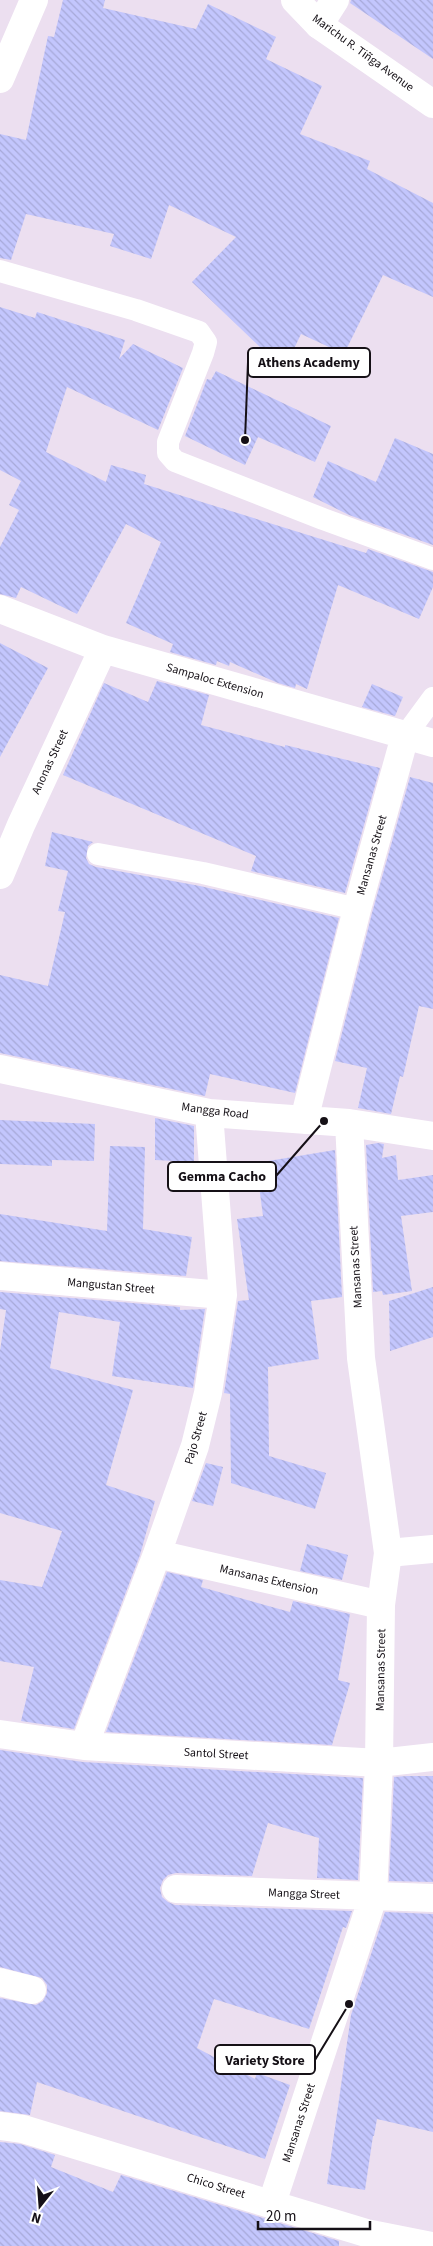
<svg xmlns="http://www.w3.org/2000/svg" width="433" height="2246" font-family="'Source Sans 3',sans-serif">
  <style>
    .building { fill: url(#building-back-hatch) }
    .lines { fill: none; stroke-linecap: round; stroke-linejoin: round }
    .lane { stroke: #fff; stroke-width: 22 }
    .street { stroke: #fff; stroke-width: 28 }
    .secondary { stroke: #fff; stroke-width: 28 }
    .labels { text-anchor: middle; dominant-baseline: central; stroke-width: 4; stroke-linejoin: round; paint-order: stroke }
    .street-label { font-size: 12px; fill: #151016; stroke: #fff }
    .leader { fill: none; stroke: #151016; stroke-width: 2 }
    .callout-dot { fill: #151016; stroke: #fff; stroke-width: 2 }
    .callout { fill: #fff; stroke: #151016; stroke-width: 2 }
    .callout-label { font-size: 14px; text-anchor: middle; font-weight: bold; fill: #151016 }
  </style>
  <defs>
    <pattern id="building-back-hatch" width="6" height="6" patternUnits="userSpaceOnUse" patternTransform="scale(1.25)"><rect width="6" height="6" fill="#c3c6fd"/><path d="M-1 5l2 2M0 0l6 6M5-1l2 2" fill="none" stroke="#a7a9d8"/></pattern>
  </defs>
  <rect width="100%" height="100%" fill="#ecdff0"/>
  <!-- building -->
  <path class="building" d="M 63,0 L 105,0 L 103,8 L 196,29 L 208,4 L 276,37 L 266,59 L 322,86 L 300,134 L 370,161 L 367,169 L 433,203 L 433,297 L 383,275 L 344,354 L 301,334 L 284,370 L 192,282 L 236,237 L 169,205 L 151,259 L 110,246 L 114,234 L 26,214 L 11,260 L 0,258 L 0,134 L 26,140 L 48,36 L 54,37 Z
    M 351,0 L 433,0 L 433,59 L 350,3 Z
    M 0,307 L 35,318 L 37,312 L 125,340 L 119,359 L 133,344 L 183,368 L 158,430 L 67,387 L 46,452 L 106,482 L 111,465 L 146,475 L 144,484 L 366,553 L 368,549 L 433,572 L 433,587 L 419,619 L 338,585 L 307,689 L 296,684 L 295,688 L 278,683 L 230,662 L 229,666 L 217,661 L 216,665 L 170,652 L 173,644 L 126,623 L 161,542 L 126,524 L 77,614 L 21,587 L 16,598 L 0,594 L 0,547 L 19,510 L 9,505 L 21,481 L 0,470 Z
    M 216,371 L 331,426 L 315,462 L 258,437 L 245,465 L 185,436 L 207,379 L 211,380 Z
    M 395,438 L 433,454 L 433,545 L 349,515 L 313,497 L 328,461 L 376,482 Z
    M 0,643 L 48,668 L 0,757 Z
    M 157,681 L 209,695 L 201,725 L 285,747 L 285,745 L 380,768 L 345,893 L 251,871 L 256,856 L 63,775 L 104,683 L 148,702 Z
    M 372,684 L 403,697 L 395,716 L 362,707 Z
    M 410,777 L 433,783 L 433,1009 L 419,1006 L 403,1077 L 400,1076 L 391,1114 L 358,1108 L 367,1068 L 335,1061 L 372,913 Z
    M 52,832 L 93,842 L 88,846 L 86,858 L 89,864 L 96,867 L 200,886 L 339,918 L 295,1093 L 210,1074 L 205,1096 L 0,1053 L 0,975 L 48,986 L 65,912 L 58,911 L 68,871 L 45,866 Z
    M 155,1118 L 194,1126 L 194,1162 L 155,1160 Z
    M 0,1120 L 95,1124 L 94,1161 L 52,1160 L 52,1166 L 0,1164 Z
    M 378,1143 L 384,1144 L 382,1158 L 396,1155 L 398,1180 L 433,1175 L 433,1212 L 401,1216 L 412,1291 L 383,1295 L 382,1291 L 373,1292 L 366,1145 Z
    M 110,1146 L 145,1147 L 143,1229 L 192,1237 L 186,1276 L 0,1261 L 0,1214 L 107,1231 Z
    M 335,1150 L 342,1297 L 311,1301 L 319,1359 L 268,1367 L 269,1456 L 326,1473 L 315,1509 L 231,1483 L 230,1394 L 224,1393 L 238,1301 L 249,1300 L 237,1219 L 263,1216 L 256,1163 Z
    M 433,1287 L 433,1337 L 390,1351 L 389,1301 Z
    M 0,1292 L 180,1307 L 180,1310 L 205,1309 L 193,1388 L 112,1376 L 120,1322 L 59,1312 L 50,1368 L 133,1390 L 106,1485 L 155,1501 L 140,1555 L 74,1729 L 21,1721 L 34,1667 L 0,1661 L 0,1580 L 42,1587 L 62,1531 L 0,1513 L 0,1351 L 6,1310 L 0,1309 Z
    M 206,1463 L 223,1467 L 213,1506 L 192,1501 Z
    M 307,1544 L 348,1555 L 342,1580 L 300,1571 Z
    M 167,1572 L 203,1580 L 201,1587 L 290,1612 L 293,1601 L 350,1614 L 338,1680 L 350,1683 L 332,1745 L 106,1732 Z
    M 0,1750 L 83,1762 L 363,1778 L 358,1880 L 317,1878 L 319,1838 L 268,1823 L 252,1876 L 176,1873 L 168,1875 L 163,1880 L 160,1888 L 162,1897 L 168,1902 L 175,1905 L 352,1911 L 346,1928 L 343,1927 L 309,2029 L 214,1999 L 197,2048 L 255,2079 L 257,2073 L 290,2085 L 265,2159 L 37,2082 L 30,2115 L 0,2111 L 0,1998 L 36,2005 L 43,2001 L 47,1993 L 47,1985 L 42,1978 L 0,1967 Z
    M 407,1776 L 433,1776 L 433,1882 L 389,1881 L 394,1777 Z
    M 385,1912 L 433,1914 L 433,2132 L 377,2119 L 374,2136 L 373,2136 L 365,2190 L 327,2184 L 351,2015 Z
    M 0,2142 L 20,2144 L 55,2155 L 51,2167 L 113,2192 L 121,2175 L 339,2241 L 339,2246 L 0,2246 Z"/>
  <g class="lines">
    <!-- lane -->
    <path class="lane" d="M 0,271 L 136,310 L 199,332 L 206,342 L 203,353 L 168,442 L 168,453 L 175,461 L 323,519 L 433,559
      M 405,736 L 433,698
      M 98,854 L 203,873 L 357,909"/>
    <!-- street -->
    <path class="street" d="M 319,25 L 335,0
      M 0,79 L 34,0
      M 0,609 L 103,649 L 433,743
      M 0,875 L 21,825 L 103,649
      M 0,1069 L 209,1113 L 349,1123 L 433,1136
      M 304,1120 L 357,909 L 405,736
      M 0,1276 L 223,1295
      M 388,1553 L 433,1549
      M 157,1554 L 381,1605
      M 0,1734 L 84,1746 L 379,1763 L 433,1757
      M 84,1746 L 157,1554 L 195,1446 L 208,1393 L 223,1295 L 209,1113
      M 176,1889 L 433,1898
      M 0,1982 L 32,1990
      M 0,2126 L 23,2129 L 366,2233 L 432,2246
      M 272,2203 L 373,1897 L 379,1763 L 381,1605 L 388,1553 L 361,1358 L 349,1123"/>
    <!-- secondary -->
    <path class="secondary" d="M 295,0 L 319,25 L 433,104"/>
  </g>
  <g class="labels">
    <!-- street labels -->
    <g class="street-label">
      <text transform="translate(363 53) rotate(36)">Marichu R. Tiñga Avenue</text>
      <text transform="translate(215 681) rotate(16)">Sampaloc Extension</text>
      <text transform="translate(50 762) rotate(-65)">Anonas Street</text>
      <text transform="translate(372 855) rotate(-74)">Mansanas Street</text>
      <text transform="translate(215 1111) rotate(7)">Mangga Road</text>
      <text transform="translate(356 1267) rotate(-93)">Mansanas Street</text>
      <text transform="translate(111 1286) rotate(5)">Mangustan Street</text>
      <text transform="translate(196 1438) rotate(-74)">Pajo Street</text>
      <text transform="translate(269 1580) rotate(13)">Mansanas Extension</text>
      <text transform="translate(381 1670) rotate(-89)">Mansanas Street</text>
      <text transform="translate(216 1754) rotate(3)">Santol Street</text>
      <text transform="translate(304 1894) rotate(2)">Mangga Street</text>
      <text transform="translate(299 2123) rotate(-72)">Mansanas Street</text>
      <text transform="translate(216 2186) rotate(17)">Chico Street</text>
    </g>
  </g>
  <!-- callouts -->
  <path class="leader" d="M245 440L248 362M324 1121L276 1176M349 2004L315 2060"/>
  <g class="callout-dot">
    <circle cx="245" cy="440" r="5"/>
    <circle cx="324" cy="1121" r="5"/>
    <circle cx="349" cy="2004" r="5"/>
  </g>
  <g class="callout">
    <rect x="248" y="348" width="122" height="29" rx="5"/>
    <rect x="168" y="1162" width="108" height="29" rx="5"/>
    <rect x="215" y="2045" width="100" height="29" rx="5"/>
  </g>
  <g class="callout-label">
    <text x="309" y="367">Athens Academy</text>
    <text x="222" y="1181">Gemma Cacho</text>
    <text x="265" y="2065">Variety Store</text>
  </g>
  <!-- north arrow -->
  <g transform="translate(40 2206) rotate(197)" stroke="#ffffff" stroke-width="4" paint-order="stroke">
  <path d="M0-4L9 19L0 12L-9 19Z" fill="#151016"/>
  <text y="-8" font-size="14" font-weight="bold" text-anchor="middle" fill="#151016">N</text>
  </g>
  <!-- scale -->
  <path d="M258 2221v8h112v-8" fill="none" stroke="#151016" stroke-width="2.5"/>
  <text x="266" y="2221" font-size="15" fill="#151016" stroke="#ffffff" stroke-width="4" paint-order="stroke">20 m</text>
</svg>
